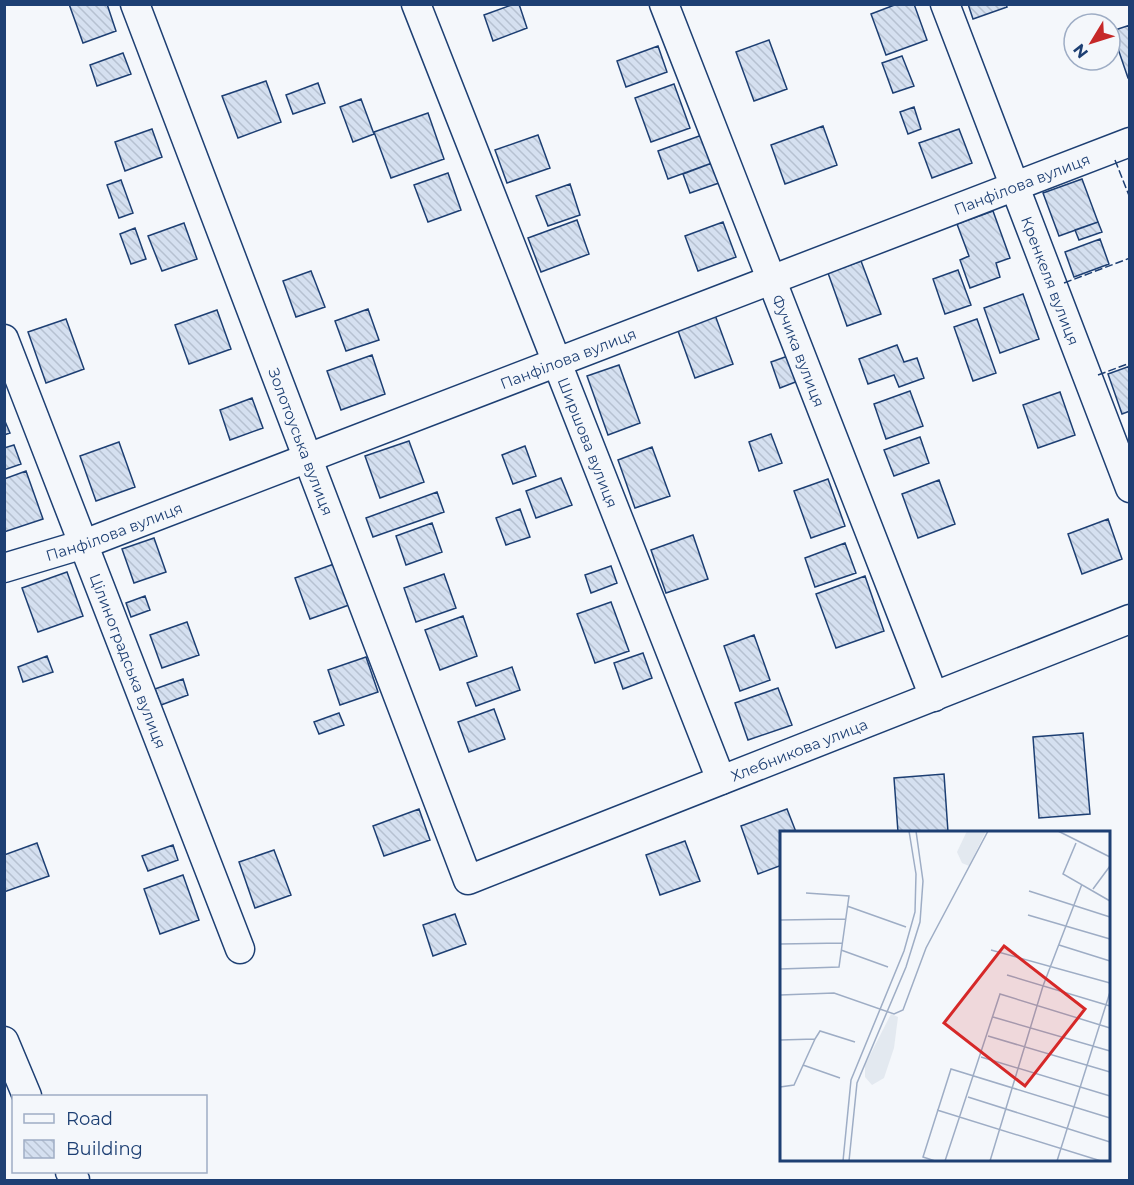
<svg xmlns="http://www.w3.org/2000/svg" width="1134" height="1185" font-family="Montserrat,sans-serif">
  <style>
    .building { fill: url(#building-back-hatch); stroke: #1d3f73; stroke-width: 1.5 }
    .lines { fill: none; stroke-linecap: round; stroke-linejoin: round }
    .minor-casing { stroke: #1d3f73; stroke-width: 31 }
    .minor { stroke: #f4f7fb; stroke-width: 28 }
    .fence { stroke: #1d3f73; stroke-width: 1.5; stroke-dasharray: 8 3; stroke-linecap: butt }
    .labels { text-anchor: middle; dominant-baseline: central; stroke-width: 4.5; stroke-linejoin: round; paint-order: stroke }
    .street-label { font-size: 15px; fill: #1d3f73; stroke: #f4f7fb }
    .inset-road { fill: none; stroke: #9eadc5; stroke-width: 1.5 }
    .view { fill: #d62828; fill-opacity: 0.15; stroke: #d62828; stroke-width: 3 }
    .inset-edge { fill: none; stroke: #1d3f73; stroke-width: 3 }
  </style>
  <defs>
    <pattern id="building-back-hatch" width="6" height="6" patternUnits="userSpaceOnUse" patternTransform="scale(1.5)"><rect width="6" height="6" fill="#d5e0f0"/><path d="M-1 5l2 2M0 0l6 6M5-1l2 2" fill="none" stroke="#b6c1d1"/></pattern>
  </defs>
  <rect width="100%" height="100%" fill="#f4f7fb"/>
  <!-- building -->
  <path class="building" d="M 69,4 L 107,4 L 116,31 L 83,43 Z
    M 514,4 L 519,4 L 527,28 L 493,41 L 484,15 Z
    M 897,4 L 914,4 L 927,40 L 886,55 L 871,14 Z
    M 968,4 L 1006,4 L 1007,7 L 973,19 Z
    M 1130,25 L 1130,78 L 1128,78 L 1112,31 Z
    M 769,40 L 787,89 L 754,101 L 736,52 Z
    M 658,46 L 667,72 L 626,87 L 617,61 Z
    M 123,53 L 131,74 L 97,86 L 90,65 Z
    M 902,56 L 914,86 L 893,93 L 882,63 Z
    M 266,81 L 281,122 L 238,138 L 222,96 Z
    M 318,83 L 325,103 L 293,114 L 286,95 Z
    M 674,84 L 690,128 L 651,142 L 635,98 Z
    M 361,99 L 374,134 L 353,142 L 340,107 Z
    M 914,107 L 921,129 L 908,134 L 900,112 Z
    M 428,113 L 444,159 L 391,178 L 374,132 Z
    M 823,126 L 837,165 L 785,184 L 771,145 Z
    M 152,129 L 162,157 L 125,171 L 115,142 Z
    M 959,129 L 972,163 L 932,178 L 919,143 Z
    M 538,135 L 550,168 L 507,183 L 495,150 Z
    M 702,135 L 712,163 L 668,179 L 658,151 Z
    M 712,163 L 719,183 L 690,193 L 683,174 Z
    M 448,173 L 461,210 L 428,222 L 414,185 Z
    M 1082,179 L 1098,222 L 1059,236 L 1043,193 Z
    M 121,180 L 133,213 L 119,218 L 107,185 Z
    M 570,184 L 580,215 L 548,226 L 536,196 Z
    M 993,211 L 1010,258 L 996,263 L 1000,277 L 970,288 L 960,260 L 969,256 L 957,224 Z
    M 577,220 L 589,254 L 541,272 L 528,238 Z
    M 723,222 L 736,257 L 698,271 L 685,236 Z
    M 1098,222 L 1102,232 L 1079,240 L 1075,230 Z
    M 184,223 L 197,259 L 162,271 L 148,236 Z
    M 135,228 L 146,259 L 131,264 L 120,234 Z
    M 1100,239 L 1109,264 L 1074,277 L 1065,252 Z
    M 861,261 L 881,314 L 847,326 L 828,273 Z
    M 958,270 L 971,305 L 945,314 L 933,279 Z
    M 311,271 L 325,307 L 296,317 L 283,281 Z
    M 1023,294 L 1039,339 L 1000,353 L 984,308 Z
    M 368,309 L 379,340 L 346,351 L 335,321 Z
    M 217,310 L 231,349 L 189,364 L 175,325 Z
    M 715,315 L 733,364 L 695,378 L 677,328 Z
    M 66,319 L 84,369 L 46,383 L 28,332 Z
    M 977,319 L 996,373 L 973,381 L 954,327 Z
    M 897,345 L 904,362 L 917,358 L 924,378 L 899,387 L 894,375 L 868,384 L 859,359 Z
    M 372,355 L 385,394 L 341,410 L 327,371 Z
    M 788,356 L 798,381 L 780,388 L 771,362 Z
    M 619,365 L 640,423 L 608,435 L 587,376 Z
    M 1130,366 L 1130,411 L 1122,414 L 1108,374 Z
    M 910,391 L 923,426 L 886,439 L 874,404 Z
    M 1060,392 L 1075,435 L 1038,448 L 1023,405 Z
    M 252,398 L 263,428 L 230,440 L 220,410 Z
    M 4,419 L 10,433 L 4,435 Z
    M 771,434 L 782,463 L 759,471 L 749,442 Z
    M 920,437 L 929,463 L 894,476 L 884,450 Z
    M 409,441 L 424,482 L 380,498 L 365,456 Z
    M 119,442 L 135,487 L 96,501 L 80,456 Z
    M 14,445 L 21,464 L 4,470 L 4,448 Z
    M 525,446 L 536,476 L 513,484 L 502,455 Z
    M 652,447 L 670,496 L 635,508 L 618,460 Z
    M 26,471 L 43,519 L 4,532 L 4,479 Z
    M 561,478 L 572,505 L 536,518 L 526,491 Z
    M 828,479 L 845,526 L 811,538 L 794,491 Z
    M 939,480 L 955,524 L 918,538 L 902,494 Z
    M 437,492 L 444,512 L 373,537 L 366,518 Z
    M 520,509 L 530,537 L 506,545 L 496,518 Z
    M 1108,519 L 1122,559 L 1082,574 L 1068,534 Z
    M 432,523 L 442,552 L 406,565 L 396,536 Z
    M 693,535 L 708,579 L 666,593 L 651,550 Z
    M 154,538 L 166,572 L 134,583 L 122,549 Z
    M 845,543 L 856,573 L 815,587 L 805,558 Z
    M 334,564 L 349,605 L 310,619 L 295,578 Z
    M 611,566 L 617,583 L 591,593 L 585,575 Z
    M 67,572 L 83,616 L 38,632 L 22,588 Z
    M 444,574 L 456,608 L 416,622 L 404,588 Z
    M 865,576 L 884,631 L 836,648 L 816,594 Z
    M 145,596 L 150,610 L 131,617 L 126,603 Z
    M 611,602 L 629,651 L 595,663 L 577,614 Z
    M 463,616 L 477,656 L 440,670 L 425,630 Z
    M 187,622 L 199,655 L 162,668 L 150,635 Z
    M 754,635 L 770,680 L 740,691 L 724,646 Z
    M 643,653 L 652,678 L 623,689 L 614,663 Z
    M 47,656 L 53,672 L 23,682 L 18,667 Z
    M 366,657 L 378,692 L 340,705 L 328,670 Z
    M 512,667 L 520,690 L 476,706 L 467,683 Z
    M 183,679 L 188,695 L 161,705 L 155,689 Z
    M 778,688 L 792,725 L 748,740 L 735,703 Z
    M 494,709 L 505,739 L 469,752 L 458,722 Z
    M 339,713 L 344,725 L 319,734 L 314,722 Z
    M 1083,733 L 1090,814 L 1039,818 L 1033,737 Z
    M 944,774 L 948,832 L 898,832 L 894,778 Z
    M 419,809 L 430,840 L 384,856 L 373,826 Z
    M 787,809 L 796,832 L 782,832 L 782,865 L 758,874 L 741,826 Z
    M 685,841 L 700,881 L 660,895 L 646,855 Z
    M 37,843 L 49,876 L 4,892 L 4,855 Z
    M 173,845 L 178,860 L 148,871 L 142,856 Z
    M 274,850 L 291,895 L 255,908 L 239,862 Z
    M 183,875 L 199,920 L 160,934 L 144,889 Z
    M 455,914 L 466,944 L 433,956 L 423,925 Z"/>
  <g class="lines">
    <!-- minor casing -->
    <g class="minor-casing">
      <g id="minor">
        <path id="s1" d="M 135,4 L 468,880 L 1130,619"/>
        <path id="s2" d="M 416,4 L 721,780"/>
        <path id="s3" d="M 664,4 L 934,697"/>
        <path id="s4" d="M 945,4 L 1130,488"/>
        <path id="s5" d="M 4,339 L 240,949"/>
        <path id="s6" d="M 4,568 L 84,544 L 1130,142"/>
        <path d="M 4,1041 L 27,1096"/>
        <path d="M 70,1172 L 75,1180"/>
      </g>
    </g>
    <!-- minor -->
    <use href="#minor" class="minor"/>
    <!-- fence -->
    <path class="fence" d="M 1115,160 L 1130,198
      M 1064,283 L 1130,258
      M 1098,375 L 1130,363"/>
  </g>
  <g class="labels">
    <!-- street labels -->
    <g class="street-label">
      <text stroke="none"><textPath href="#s6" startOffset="1088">Панфілова вулиця</textPath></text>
      <text stroke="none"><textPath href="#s4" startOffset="296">Кренкеля вулиця</textPath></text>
      <text stroke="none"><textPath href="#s3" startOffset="372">Фучика вулиця</textPath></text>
      <text stroke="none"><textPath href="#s6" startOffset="602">Панфілова вулиця</textPath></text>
      <text stroke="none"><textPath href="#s1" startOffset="468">Золотоуська вулиця</textPath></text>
      <text stroke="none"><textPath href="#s2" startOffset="471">Ширшова вулиця</textPath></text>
      <text stroke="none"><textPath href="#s6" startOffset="116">Панфілова вулиця</textPath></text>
      <text stroke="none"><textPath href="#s5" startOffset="345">Цілиноградська вулиця</textPath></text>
      <text stroke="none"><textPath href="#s1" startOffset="1293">Хлебникова улица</textPath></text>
    </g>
  </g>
  <!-- overview -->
  <g transform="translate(780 831)">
    <rect width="330" height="330" fill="#f4f7fb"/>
    <path d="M 111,183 L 118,186 L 114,217 L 104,247 L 92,254 L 85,246 L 85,234 Z" fill="#e3e9f0"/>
    <path d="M 187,0 L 206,0 L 189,35 L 182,32 L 177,21 Z" fill="#e3e9f0"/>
    <path class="inset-road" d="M 278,0 L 330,26M 296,12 L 283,43 L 330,70M 313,58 L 330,35M 249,60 L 330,86M 67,75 L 126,96M 248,84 L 330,108M 0,89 L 66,88M 0,113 L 63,112M 279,114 L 330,130M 61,119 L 108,136M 211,119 L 330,152M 0,138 L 59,136 L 69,65 L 26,62M 227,144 L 330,175M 0,164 L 54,162 L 114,183 L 123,179 L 146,117 L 208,0M 213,186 L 330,220M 208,205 L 330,241M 0,209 L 35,208 L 40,200 L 75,211M 201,226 L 330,265M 23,234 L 60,247M 0,256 L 14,254 L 35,208M 188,266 L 330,311M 157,279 L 321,330M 63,330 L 71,249 L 124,120 L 135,81 L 136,43 L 129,0M 69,330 L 77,252 L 126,136 L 140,91 L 143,50 L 136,0M 155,330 L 143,326 L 171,238 L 330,287M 165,330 L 220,163 L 330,197M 210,330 L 263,155 L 302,53M 277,330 L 330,161"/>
    <path class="view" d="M 224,115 L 305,178 L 245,255 L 164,192 Z"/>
    <rect width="330" height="330" class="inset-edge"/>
  </g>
  <!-- border -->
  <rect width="1134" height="1185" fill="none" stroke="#1d3f73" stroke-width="12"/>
  <!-- legend -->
  <rect x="12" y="1095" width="195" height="78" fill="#f4f7fb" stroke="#9eadc5" stroke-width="1.5"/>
  <rect x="24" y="1114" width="30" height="9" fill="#f4f7fb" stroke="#9eadc5" stroke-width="1.5"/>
  <text x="66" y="1125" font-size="18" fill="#1d3f73">Road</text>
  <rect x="24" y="1140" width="30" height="18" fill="url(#building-back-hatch)" stroke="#9eadc5" stroke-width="1.5"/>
  <text x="66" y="1155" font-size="18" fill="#1d3f73">Building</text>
  <!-- north arrow -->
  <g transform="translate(1092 42) rotate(232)"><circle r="28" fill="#f4f7fb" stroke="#9eadc5" stroke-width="1.5"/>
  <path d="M0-4.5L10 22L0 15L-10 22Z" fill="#c62828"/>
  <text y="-9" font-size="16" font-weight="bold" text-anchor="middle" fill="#1d3f73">N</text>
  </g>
</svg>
